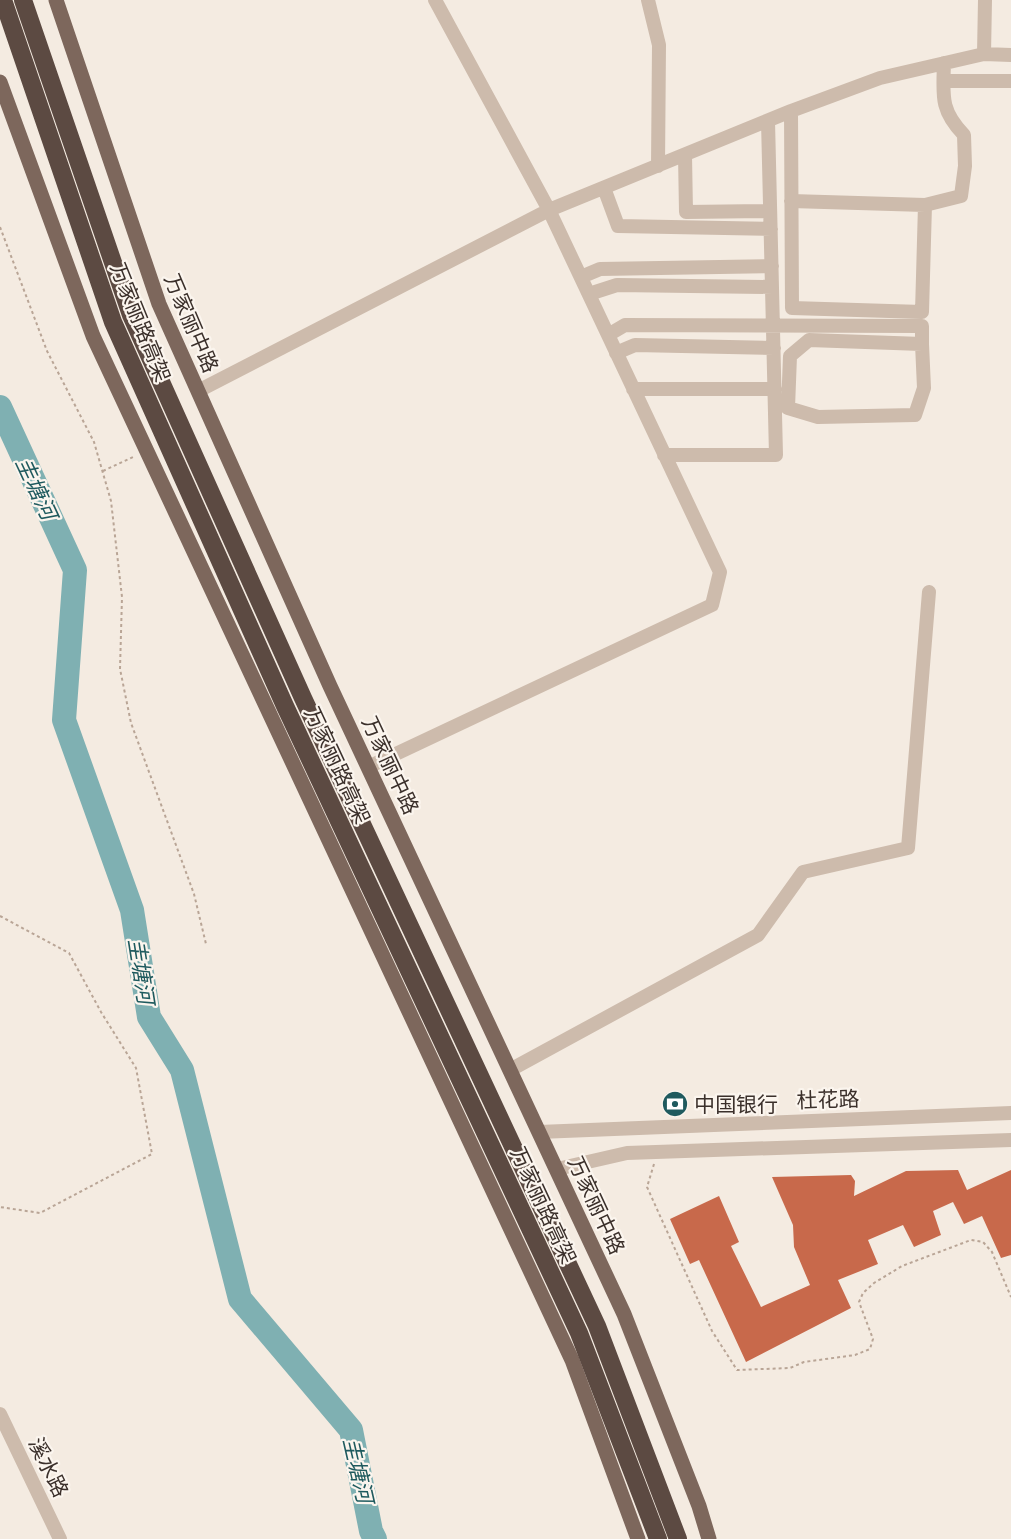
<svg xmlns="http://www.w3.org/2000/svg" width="1011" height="1539" font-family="'Golos Text','Noto Sans SC',sans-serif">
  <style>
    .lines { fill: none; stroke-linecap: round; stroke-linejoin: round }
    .river { stroke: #7fb0b2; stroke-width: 24 }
    .building { fill: #c8694b }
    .path { stroke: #b9a596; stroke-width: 2; stroke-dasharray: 3 3; stroke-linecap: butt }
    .minor { stroke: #cdbbac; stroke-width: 14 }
    .major { stroke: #7d675c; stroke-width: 15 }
    .highway { stroke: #5c4a42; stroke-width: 18 }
    .labels { text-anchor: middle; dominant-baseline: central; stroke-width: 4.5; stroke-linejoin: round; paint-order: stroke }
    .street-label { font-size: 21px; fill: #3b302b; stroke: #fbf5ee }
    .poi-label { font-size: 21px; fill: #3b302b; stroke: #fbf5ee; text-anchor: start }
    .water-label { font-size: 22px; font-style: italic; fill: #1f5a5e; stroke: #fbf5ee }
  </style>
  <rect width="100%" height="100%" fill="#f4ebe1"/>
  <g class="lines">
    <!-- river -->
    <path class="river" d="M 0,407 L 75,570 L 64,720 L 132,910 L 149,1017 L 182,1070 L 240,1299 L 351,1430 L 371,1531 L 375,1539"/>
  </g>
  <!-- building -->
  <path class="building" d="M 958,1170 L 967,1190 L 1011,1170 L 1011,1255 L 1001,1258 L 982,1216 L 964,1224 L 953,1202 L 933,1211 L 941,1235 L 914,1247 L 903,1225 L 868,1240 L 878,1264 L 838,1280 L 851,1308 L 746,1362 L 699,1260 L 690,1264 L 670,1219 L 719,1196 L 739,1242 L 731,1246 L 761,1307 L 810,1285 L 794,1247 L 793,1225 L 772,1177 L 851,1175 L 855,1181 L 854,1196 L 906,1171 Z"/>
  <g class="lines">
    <!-- path -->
    <path class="path" d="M 0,227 L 47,351 L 94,442 L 111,501 L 122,597 L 120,669 L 131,723 L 194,894 L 206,944
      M 103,471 L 133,457
      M 0,916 L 69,953 L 101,1012 L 136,1068 L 152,1154 L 40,1213 L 0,1207
      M 654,1164 L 647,1187 L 712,1331 L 737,1370 L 790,1368 L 804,1362 L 855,1355 L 870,1349 L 873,1339 L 859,1302 L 863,1293 L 874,1283 L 902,1266 L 971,1240 L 983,1242 L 992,1252 L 1011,1297"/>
    <!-- minor -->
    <path class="minor" d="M 648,0 L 659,45 L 658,166
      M 984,54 L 985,0
      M 944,81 L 1011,81
      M 791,111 L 792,308 L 922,312 L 925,205 L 791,201
      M 685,155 L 686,212 L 770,211
      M 604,188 L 618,226 L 771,229
      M 925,205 L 961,196 L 965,166 L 964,135 C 940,110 943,96 944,63
      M 581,277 L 600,269 L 772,266
      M 589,294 L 617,285 L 772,287
      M 608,335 L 625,325 L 922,326 L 922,344 L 809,340 L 790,356 L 788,408 L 818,417 L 915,415 L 924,388 L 922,344
      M 616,353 L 635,345 L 774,348
      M 633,389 L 775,389
      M 198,391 L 549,210 L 435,0
      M 664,455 L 776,455 L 768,121
      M 368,767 L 712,605 L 720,572 L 549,210 L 791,111 L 880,78 L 984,54 L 1011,55
      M 510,1070 L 758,935 L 803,872 L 908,848 L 929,592
      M 539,1132 L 1011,1113
      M 557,1169 L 627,1153 L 1011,1140
      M 0,1414 L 60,1539"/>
    <!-- major -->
    <path class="major" d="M 56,0 L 159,304 L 330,686 L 624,1314 L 699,1506 L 709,1539
      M 0,82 L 93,336 L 572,1360 L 638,1539"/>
    <!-- highway -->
    <path class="highway" d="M 3,0 L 113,322 L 285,706 L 579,1333 L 658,1539
      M 23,0 L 131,315 L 303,698 L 597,1326 L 678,1539"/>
  </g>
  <!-- icons -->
  <defs>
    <g id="bank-disc" transform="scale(1.35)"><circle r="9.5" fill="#1f5a5e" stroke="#fbf5ee"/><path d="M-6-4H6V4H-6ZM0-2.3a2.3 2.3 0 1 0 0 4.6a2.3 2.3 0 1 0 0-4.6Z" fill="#fff"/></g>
  </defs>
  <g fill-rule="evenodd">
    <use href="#bank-disc" x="675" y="1104"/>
  </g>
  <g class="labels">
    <!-- street labels -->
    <g class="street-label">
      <text transform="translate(141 322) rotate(68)">万家丽路高架</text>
      <text transform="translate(192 323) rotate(67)">万家丽中路</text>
      <text transform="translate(338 765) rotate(65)">万家丽路高架</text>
      <text transform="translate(391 765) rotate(65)">万家丽中路</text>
      <text transform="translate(828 1099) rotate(-2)">杜花路</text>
      <text transform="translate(544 1205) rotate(65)">万家丽路高架</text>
      <text transform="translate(597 1205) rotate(65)">万家丽中路</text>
      <text transform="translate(49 1467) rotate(64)">溪水路</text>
    </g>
    <!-- poi labels -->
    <g class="poi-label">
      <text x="694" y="1104">中国银行</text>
    </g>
    <!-- water labels -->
    <g class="water-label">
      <text transform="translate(37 488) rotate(65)">圭塘河</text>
      <text transform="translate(142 971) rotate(81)">圭塘河</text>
      <text transform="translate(359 1470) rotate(77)">圭塘河</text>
    </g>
  </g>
</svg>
